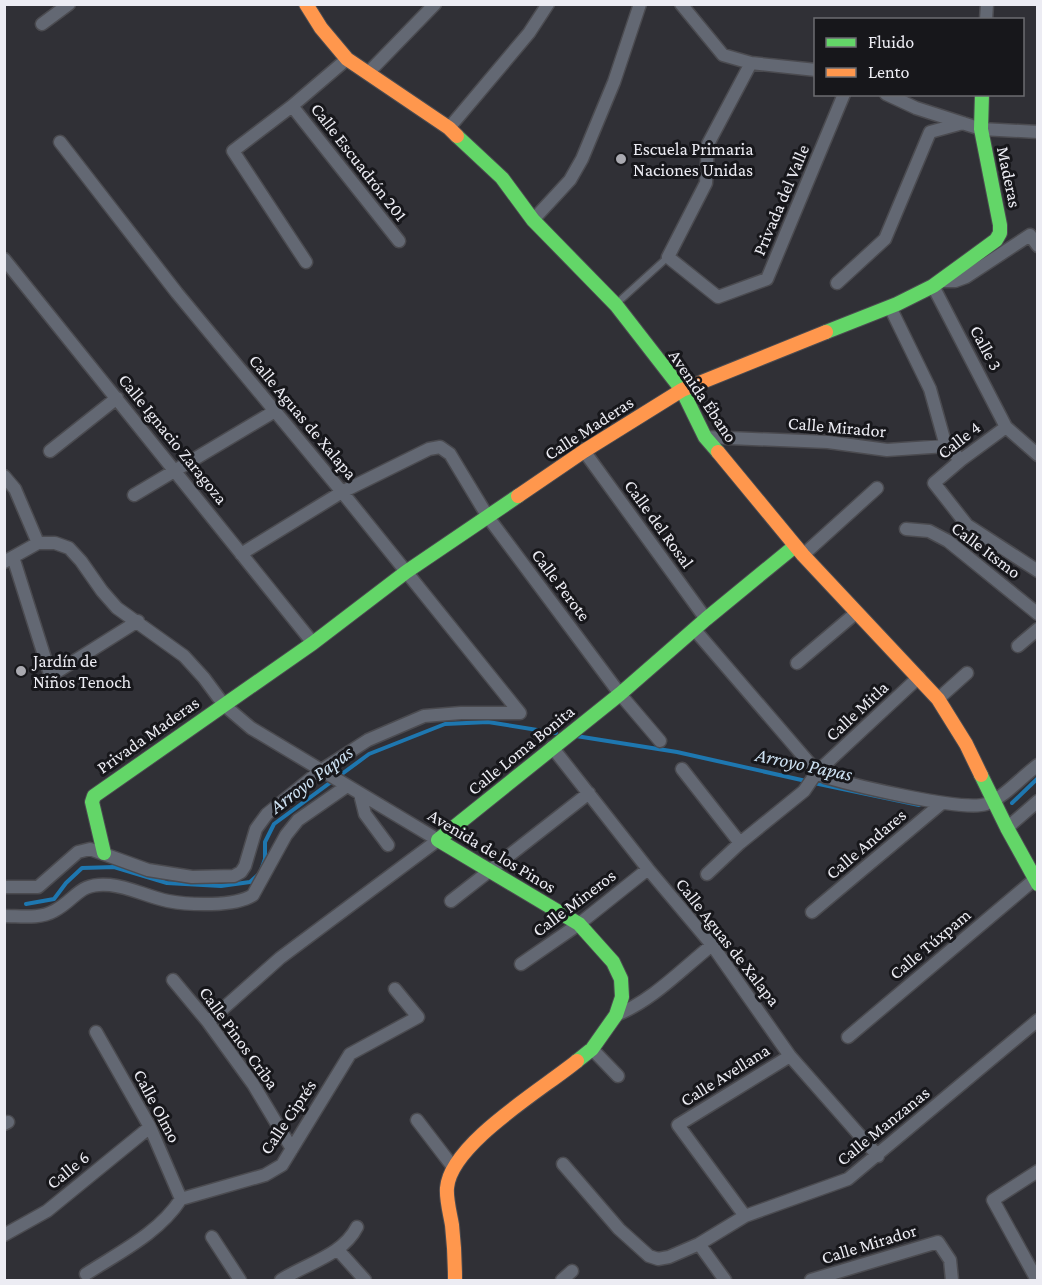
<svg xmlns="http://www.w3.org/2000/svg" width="1042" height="1285" font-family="'Crimson Pro',serif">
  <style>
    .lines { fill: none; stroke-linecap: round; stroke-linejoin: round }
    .stream { stroke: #1e77b0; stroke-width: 4 }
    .lane-casing { stroke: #4b4b50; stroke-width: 9 }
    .street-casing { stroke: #4b4b50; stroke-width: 15 }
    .fast-casing { stroke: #4b4b50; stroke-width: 16 }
    .slow-casing { stroke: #4b4b50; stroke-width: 16 }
    .lane { stroke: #636873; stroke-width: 6 }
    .street { stroke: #636873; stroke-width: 12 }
    .fast { stroke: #63d668; stroke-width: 14 }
    .slow { stroke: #ff974d; stroke-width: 14 }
    .poi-dot { fill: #aaaab1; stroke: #17171b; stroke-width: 2 }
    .labels { text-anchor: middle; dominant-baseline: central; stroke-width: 6; stroke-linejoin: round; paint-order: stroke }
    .poi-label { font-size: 18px; fill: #ececf3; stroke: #17171b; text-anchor: start }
    .street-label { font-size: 18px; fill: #ececf3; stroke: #17171b }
    .water-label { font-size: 20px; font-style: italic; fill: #cee2f3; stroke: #17171b }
  </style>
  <rect width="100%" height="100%" fill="#303036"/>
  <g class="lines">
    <!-- stream -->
    <path class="stream" d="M 576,736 L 677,752 L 806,781
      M 814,783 L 919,805
      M 1012,803 L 1038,778
      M 26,904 L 54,899 L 66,883 L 82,868 L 114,867 L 167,883 L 221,886 L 250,882 L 260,873 L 265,859 L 265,842 L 274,824 L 369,754 L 445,724 L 488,722 L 556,733"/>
    <!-- lane casing -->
    <g class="lane-casing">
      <path id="lane" d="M 616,304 L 668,257"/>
    </g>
    <!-- street casing -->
    <g class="street-casing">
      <path id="street" d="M 681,4 L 723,55 L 751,63 L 816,70
        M 986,20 L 987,4
        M 42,24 L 69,4
        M 751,63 L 708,144 L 706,183 L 668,257 L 718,297 L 767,279 L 844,94
        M 368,73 L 435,4
        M 886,94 L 916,108 L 981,129 L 1038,132
        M 292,106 L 399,241
        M 449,128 L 529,33 L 548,4
        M 60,142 L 177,293 L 342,492 L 520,713
        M 533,220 L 570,180 L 582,159 L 614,82 L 640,4
        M 4,259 L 313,643
        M 306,262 L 233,151 L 292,106 L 347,59
        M 941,281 L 955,281 L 966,277 L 1030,235 L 1038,246
        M 837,283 L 885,239 L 930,132 L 963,123
        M 933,286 L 1006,427 L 1038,455
        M 890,307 L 930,389 L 946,446
        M 1006,427 L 961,460 L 934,483 L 967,525 L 1038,571
        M 705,437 L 828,442 L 887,450 L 946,446 L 961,460
        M 50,451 L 117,398
        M 584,451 L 706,619
        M 4,476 L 15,489 L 38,543
        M 134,495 L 275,411
        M 906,529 L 929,531 L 948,541 L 1038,614
        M 38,543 L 55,543 L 69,548 L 81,561 L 102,591 L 117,608 L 184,656 L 204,678 L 224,705 L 251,728 L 438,840 L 280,958 L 208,1022
        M 241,554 L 342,492 L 429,449 L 440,447 L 450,454 L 488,517 L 620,694 L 660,741
        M 803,555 L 877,488
        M 13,557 L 49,671 L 52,675 L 138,621
        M 4,562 L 38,543
        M 694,629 L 817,772 L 825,777 C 853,785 963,812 986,804 C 1005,797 1021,777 1038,765
        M 1018,646 L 1038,629
        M 797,663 L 857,612
        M 938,699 L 967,673
        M 552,747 L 648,869 L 712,945 L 790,1056 L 878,1156
        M 682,769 L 740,843
        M 360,794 L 365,814 L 388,845
        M 1007,828 L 1038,801
        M 707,874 L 740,843 L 804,791 L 817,772 L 919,677
        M 4,887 L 38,887 L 78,852 L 90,849 L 148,870 L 192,877 L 234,876 L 241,872 L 245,866 L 256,829 L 267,814 L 320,771 L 368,740 L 424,716 L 461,713 L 520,713
        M 451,901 L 589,793
        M 812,912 L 942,803
        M 4,916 C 21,916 40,919 54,911 C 77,899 78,882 110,885 C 130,887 148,897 168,901 C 189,905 235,907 253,895 L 286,835 L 298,820 L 347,786
        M 521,964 L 579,924 L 648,869
        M 173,980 L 208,1022 L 253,1084 L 292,1149
        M 616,1015 C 652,1001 682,969 712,945
        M 96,1032 L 150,1127 L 181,1199
        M 848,1037 L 1035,879
        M 592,1049 L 618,1076
        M 417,1120 L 453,1167
        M 4,1124 L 8,1122
        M 563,1164 L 619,1229 L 649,1256 L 658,1259 L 669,1257 L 699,1244 L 745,1216 L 848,1179 L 1038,1020
        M 745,1216 L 678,1125 L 790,1056
        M 4,1235 L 47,1211 L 150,1127
        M 212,1237 L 240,1280
        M 699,1244 L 725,1280
        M 338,1250 L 365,1280
        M 86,1274 C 120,1252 159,1233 181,1199 L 265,1175 L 282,1165 L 350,1054 L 418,1017 L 395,989
        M 281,1280 C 307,1263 342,1256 357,1227
        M 562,1280 L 572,1271
        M 811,1280 L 938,1242 L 950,1260 L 952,1280
        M 1037,1280 L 993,1200 L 1038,1171"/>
    </g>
    <!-- fast casing -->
    <g class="fast-casing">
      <path id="fast" d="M 457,136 L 502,178 L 533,220 L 616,305 L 682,390 L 705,437 L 718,452
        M 826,332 L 897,304 L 933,286 L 996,240 L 1000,233 L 1000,225 L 981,129 L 982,94
        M 981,775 L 1007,828 L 1038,884
        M 104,853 L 92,802 L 94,796 L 313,643 L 406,572 L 518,496
        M 577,1061 L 592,1049 L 616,1015 L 622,997 L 621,979 L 613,962 L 579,924 L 438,840 L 620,694 L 706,619 L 795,546"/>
    </g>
    <!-- slow casing -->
    <g class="slow-casing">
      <path id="slow" d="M 306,4 L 321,28 L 347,59 L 449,128 L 457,136
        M 718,452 L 803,555 L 938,699 L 966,744 L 981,775
        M 518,496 L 584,451 L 682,390 L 826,332
        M 455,1280 C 455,1261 454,1243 452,1225 C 450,1213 446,1199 447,1188 C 450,1144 543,1089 577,1061"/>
    </g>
    <!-- lane -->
    <use href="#lane" class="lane"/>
    <!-- street -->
    <use href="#street" class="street"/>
    <!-- fast -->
    <use href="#fast" class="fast"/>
    <!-- slow -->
    <use href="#slow" class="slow"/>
  </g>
  <!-- markers -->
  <g class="poi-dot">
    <circle cx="621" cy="159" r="6"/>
    <circle cx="21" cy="671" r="6"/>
  </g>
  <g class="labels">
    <!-- poi labels -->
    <g class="poi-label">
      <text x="633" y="149">Escuela Primaria<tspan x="633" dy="21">Naciones Unidas</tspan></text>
      <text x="33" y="661">Jardín de<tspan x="33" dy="21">Niños Tenoch</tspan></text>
    </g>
    <!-- street labels -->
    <g class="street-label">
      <text transform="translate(359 162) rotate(52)">Calle Escuadrón 201</text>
      <text transform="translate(1009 177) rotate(78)">Maderas</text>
      <text transform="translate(781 200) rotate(-67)">Privada del Valle</text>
      <text transform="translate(986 348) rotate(62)">Calle 3</text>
      <text transform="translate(703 396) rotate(56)">Avenida Ébano</text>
      <text transform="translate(303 417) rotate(50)">Calle Aguas de Xalapa</text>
      <text transform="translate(837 427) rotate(5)">Calle Mirador</text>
      <text transform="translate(589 428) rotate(-33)">Calle Maderas</text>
      <text transform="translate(173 439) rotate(51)">Calle Ignacio Zaragoza</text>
      <text transform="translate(959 440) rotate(-38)">Calle 4</text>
      <text transform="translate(659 524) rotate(54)">Calle del Rosal</text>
      <text transform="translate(986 550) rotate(37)">Calle Itsmo</text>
      <text transform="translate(561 585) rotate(53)">Calle Perote</text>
      <text transform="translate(857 711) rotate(-43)">Calle Mitla</text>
      <text transform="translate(148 735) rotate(-35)">Privada Maderas</text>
      <text transform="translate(521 750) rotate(-39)">Calle Loma Bonita</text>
      <text transform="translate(866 844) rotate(-40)">Calle Andares</text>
      <text transform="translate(492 851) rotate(31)">Avenida de los Pinos</text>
      <text transform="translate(574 903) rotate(-37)">Calle Mineros</text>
      <text transform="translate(728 942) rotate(52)">Calle Aguas de Xalapa</text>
      <text transform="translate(930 944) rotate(-40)">Calle Túxpam</text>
      <text transform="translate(239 1038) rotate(54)">Calle Pinos Criba</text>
      <text transform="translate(725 1075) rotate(-32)">Calle Avellana</text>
      <text transform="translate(157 1106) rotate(62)">Calle Olmo</text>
      <text transform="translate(288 1117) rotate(-56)">Calle Ciprés</text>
      <text transform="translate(883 1126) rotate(-39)">Calle Manzanas</text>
      <text transform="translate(68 1170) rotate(-39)">Calle 6</text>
      <text transform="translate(869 1244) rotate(-17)">Calle Mirador</text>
    </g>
    <!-- water labels -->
    <g class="water-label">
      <text transform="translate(804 764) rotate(12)">Arroyo Papas</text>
      <text transform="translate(311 779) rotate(-37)">Arroyo Papas</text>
    </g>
  </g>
  <!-- border -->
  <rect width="1042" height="1285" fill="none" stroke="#ececf3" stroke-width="12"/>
  <!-- legend -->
  <rect x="814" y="18" width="210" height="78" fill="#17171b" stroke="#6c6c71" stroke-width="1.5"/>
  <rect x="826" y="38" width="30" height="9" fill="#63d668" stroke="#6c6c71" stroke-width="1.5"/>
  <text x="868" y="48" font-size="18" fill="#ececf3">Fluido</text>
  <rect x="826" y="68" width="30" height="9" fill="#ff974d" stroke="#6c6c71" stroke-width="1.5"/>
  <text x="868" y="78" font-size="18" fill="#ececf3">Lento</text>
</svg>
